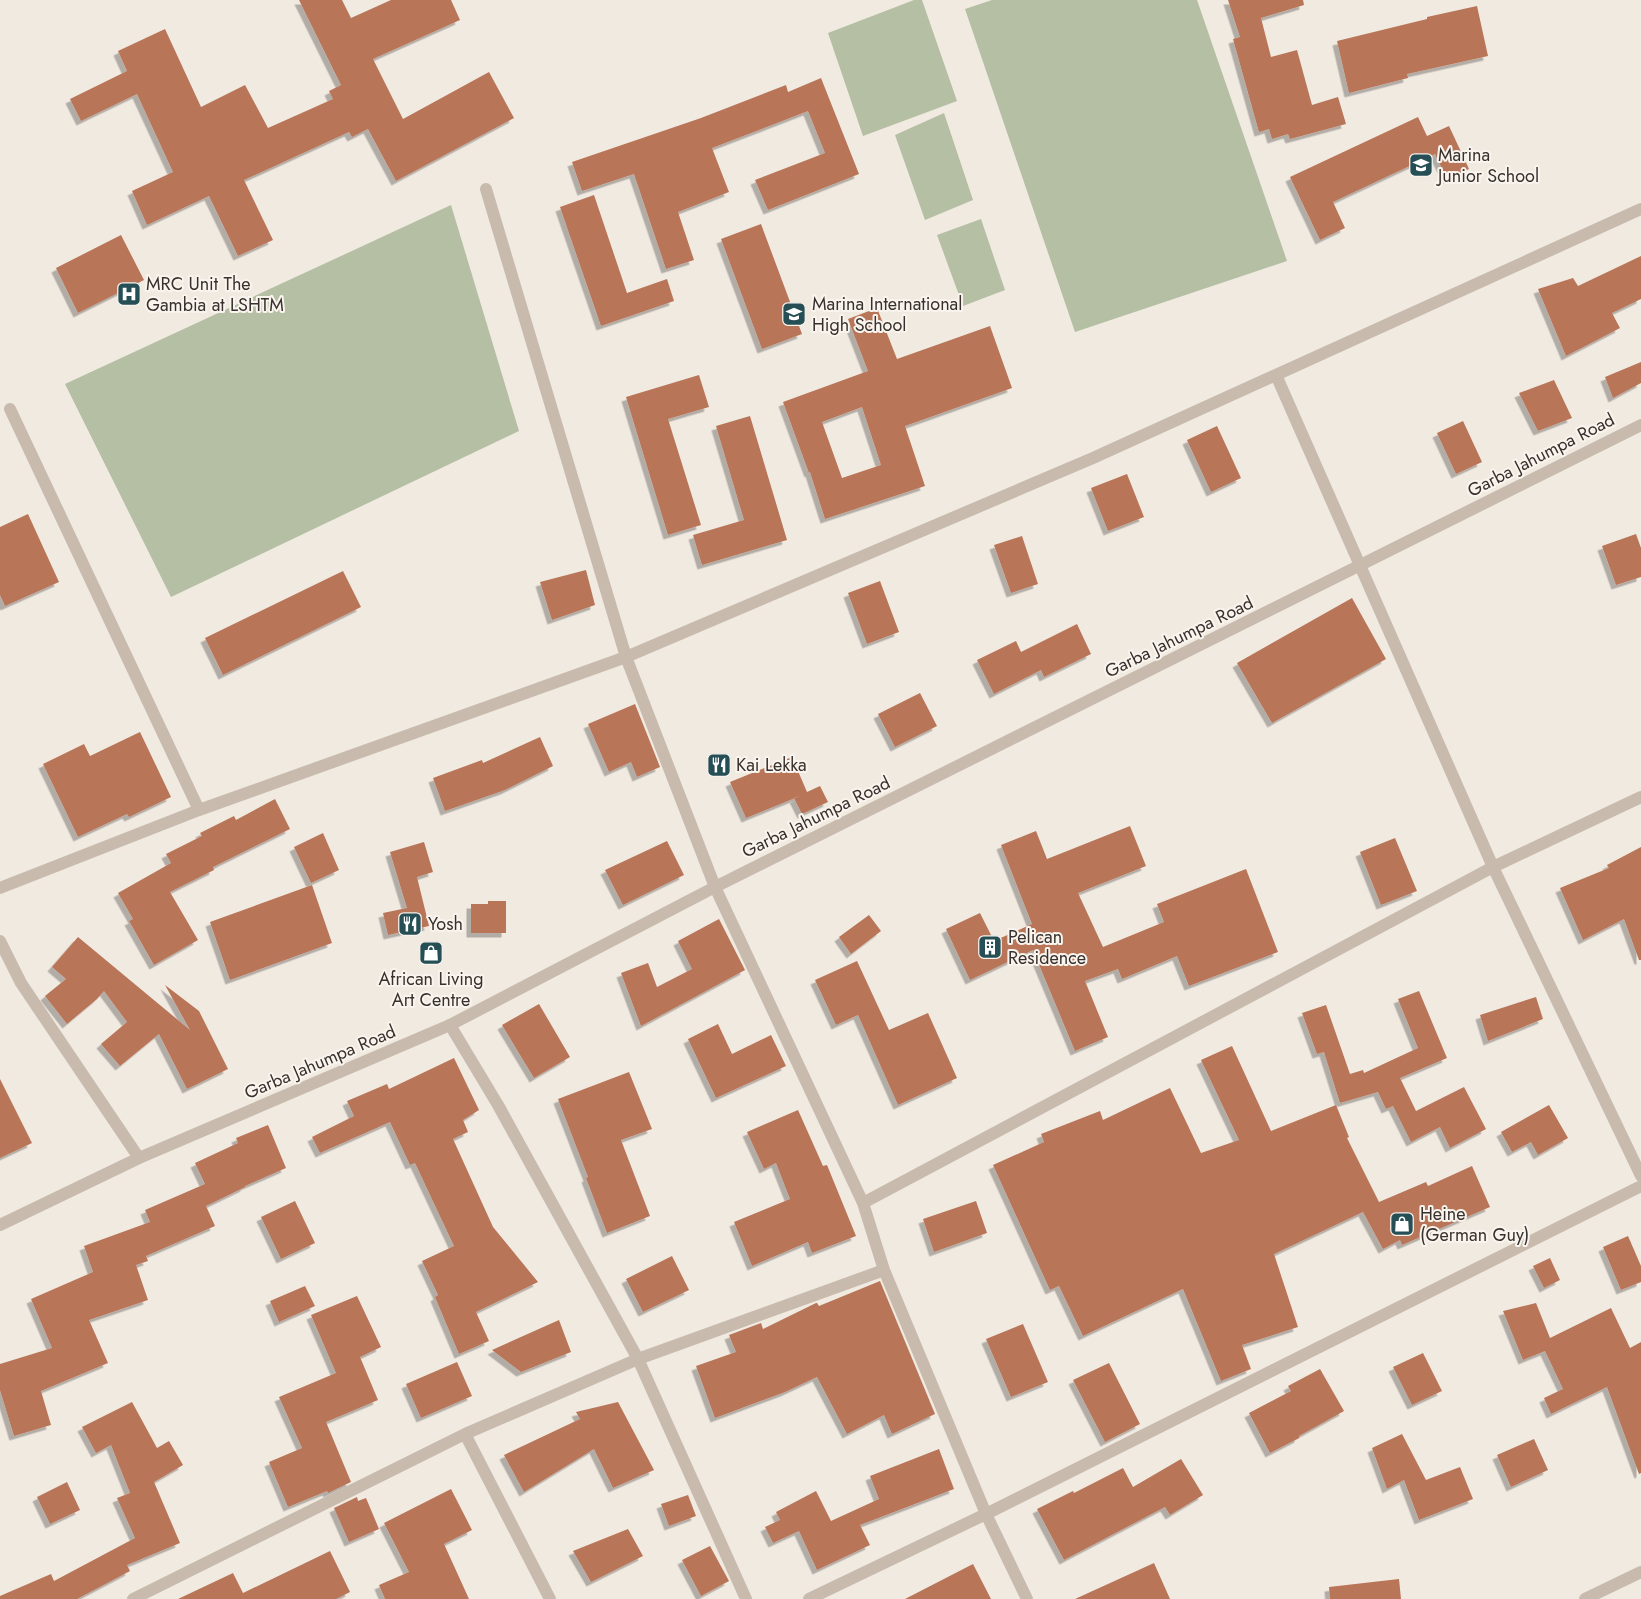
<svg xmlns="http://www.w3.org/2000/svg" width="1641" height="1599" font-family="Jost,sans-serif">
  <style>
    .green { fill: #b4bfa3 }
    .building { fill: #b97458; fill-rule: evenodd; filter: url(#shadow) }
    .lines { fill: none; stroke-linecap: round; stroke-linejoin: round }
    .minor { stroke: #c8bbae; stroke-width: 12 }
    .tertiary { stroke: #c8bbae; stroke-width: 12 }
    .labels { text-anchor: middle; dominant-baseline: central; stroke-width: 4; stroke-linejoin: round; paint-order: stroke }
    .poi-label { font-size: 18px; fill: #38302c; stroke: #f9f4ee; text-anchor: start }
    .street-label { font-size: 18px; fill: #38302c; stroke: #f9f4ee }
  </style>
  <defs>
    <filter id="shadow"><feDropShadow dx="-4.5" dy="4.5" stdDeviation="0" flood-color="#0004"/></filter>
  </defs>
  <rect width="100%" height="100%" fill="#f1eae1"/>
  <!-- green -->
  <path class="green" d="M 914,0 L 922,0 L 957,101 L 863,136 L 828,33 Z
    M 992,0 L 1197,0 L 1287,261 L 1075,332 L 965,9 Z
    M 944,113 L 973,200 L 925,220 L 895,135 Z
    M 451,205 L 519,431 L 171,597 L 65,384 Z
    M 981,219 L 1005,290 L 963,306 L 937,235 Z"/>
  <!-- building -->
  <path class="building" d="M 299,0 L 342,0 L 351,18 L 391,0 L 451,0 L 460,20 L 373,59 L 403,119 L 489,72 L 514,118 L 396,181 L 368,129 L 352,137 L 349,132 L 244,180 L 273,240 L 238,256 L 209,196 L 147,225 L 132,191 L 173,172 L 137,94 L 81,121 L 70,99 L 127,71 L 118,51 L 165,29 L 201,107 L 245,85 L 268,128 L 333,99 L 329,91 L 341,85 Z
    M 1228,0 L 1303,0 L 1304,5 L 1261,18 L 1271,57 L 1297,50 L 1312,105 L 1338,97 L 1346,124 L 1290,139 L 1288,134 L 1272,139 L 1269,129 L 1259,132 L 1233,39 L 1240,37 Z
    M 1477,6 L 1488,56 L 1407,74 L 1408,78 L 1349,93 L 1337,41 L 1427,19 L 1427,17 Z
    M 821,78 L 859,174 L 768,210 L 755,180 L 825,153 L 808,111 L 712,148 L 729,192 L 678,212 L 694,260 L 666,269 L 634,174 L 582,191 L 572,162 L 701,118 L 786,85 L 788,92 Z
    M 1418,117 L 1427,136 L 1449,126 L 1469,169 L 1447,179 L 1435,154 L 1333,202 L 1345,228 L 1320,240 L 1290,177 Z
    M 594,195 L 627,293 L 667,279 L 674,301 L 601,326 L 560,207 Z
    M 761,224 L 802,334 L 762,349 L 721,239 Z
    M 121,235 L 144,280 L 78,313 L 56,268 Z
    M 1641,256 L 1641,299 L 1612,313 L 1620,328 L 1566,356 L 1538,289 L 1573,278 L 1578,286 Z
    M 877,308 L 897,359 L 990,326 L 1012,388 L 905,426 L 925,486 L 825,519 L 810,472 L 809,473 L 783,402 L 868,371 L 848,319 ZM 862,407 L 881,465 L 842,478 L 822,422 Z
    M 1641,362 L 1641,383 L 1613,398 L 1605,377 Z
    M 699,375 L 709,407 L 668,419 L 701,525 L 668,535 L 626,397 Z
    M 1554,380 L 1572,418 L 1538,431 L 1519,393 Z
    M 750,416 L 787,540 L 702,565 L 693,535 L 744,520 L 716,426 Z
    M 1463,421 L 1482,462 L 1456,474 L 1437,433 Z
    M 1217,426 L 1241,478 L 1211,492 L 1187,440 Z
    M 1127,474 L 1144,517 L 1108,531 L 1091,488 Z
    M 28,514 L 59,582 L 5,606 L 0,595 L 0,527 Z
    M 1636,534 L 1641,548 L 1641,577 L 1616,585 L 1602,546 Z
    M 1022,536 L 1038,584 L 1011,593 L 994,545 Z
    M 586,570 L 595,605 L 552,620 L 540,582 Z
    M 343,571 L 361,607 L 223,675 L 205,638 Z
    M 880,581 L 899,632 L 867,644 L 848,593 Z
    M 1352,598 L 1386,659 L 1272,723 L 1237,663 Z
    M 1077,624 L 1091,654 L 1044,677 L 1041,670 L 994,694 L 977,660 L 1016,641 L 1021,652 Z
    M 920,693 L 937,726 L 895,747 L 878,714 Z
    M 635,704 L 660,767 L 637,777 L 631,762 L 609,772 L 588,724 Z
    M 140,732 L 171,797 L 129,817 L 127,814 L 78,837 L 43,764 L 84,744 L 90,756 Z
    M 540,737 L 553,766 L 505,790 L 445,811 L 433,778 L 482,760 L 483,763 Z
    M 792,757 L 807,792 L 820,786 L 828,802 L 802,814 L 794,798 L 800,796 L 746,818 L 730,782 Z
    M 275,799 L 290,829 L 213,867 L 214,870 L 170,892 L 198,940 L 154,965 L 129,921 L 133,919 L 118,893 L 171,863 L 166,854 L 202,836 L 200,833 L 234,816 L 236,820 Z
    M 1130,826 L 1146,866 L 1078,893 L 1103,947 L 1164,922 L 1157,904 L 1246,869 L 1278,952 L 1189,986 L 1177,956 L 1122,979 L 1118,969 L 1085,981 L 1108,1037 L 1075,1051 L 1033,950 L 970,980 L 946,929 L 980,913 L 994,941 L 1032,924 L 1001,845 L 1036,831 L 1047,859 Z
    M 323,833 L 339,870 L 311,883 L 294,847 Z
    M 1395,838 L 1417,891 L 1381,905 L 1360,852 Z
    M 667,841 L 684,875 L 623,905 L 605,870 Z
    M 424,842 L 433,872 L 417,877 L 429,926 L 388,935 L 383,913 L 407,908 L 390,852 Z
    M 1641,847 L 1641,960 L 1639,960 L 1624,919 L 1583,940 L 1560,888 L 1609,868 L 1607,865 Z
    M 312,885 L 332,943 L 230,980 L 210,922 Z
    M 488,901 L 506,901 L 506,933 L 471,933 L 471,904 L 488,904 Z
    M 869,915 L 881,931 L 851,954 L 839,937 Z
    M 719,919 L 745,970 L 641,1026 L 621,973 L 648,963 L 657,987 L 692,969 L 678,941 Z
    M 78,937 L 190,1030 L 165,985 L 199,1011 L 228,1069 L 187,1089 L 159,1034 L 120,1066 L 101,1044 L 127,1022 L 104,991 L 97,999 L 67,1024 L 45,996 L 66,979 L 52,967 Z
    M 857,961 L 889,1030 L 928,1013 L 957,1078 L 898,1105 L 858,1015 L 836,1025 L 815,980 Z
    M 1419,991 L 1447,1058 L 1400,1078 L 1416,1111 L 1464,1087 L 1486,1129 L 1450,1148 L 1440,1127 L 1411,1142 L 1393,1106 L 1386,1109 L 1378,1092 L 1340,1103 L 1324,1052 L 1317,1054 L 1302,1013 L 1326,1005 L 1350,1074 L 1363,1070 L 1364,1073 L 1418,1048 L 1398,999 Z
    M 1536,997 L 1543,1019 L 1488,1041 L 1480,1015 Z
    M 539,1004 L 570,1057 L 534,1078 L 502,1025 Z
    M 718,1024 L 732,1054 L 771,1035 L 786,1066 L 716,1098 L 688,1039 Z
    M 1232,1046 L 1271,1131 L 1336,1105 L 1349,1137 L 1347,1138 L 1379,1202 L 1426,1182 L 1428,1186 L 1472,1166 L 1490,1207 L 1402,1245 L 1400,1240 L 1383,1249 L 1363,1212 L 1274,1254 L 1298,1327 L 1242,1345 L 1251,1369 L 1221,1381 L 1183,1289 L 1083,1336 L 1059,1286 L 1050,1290 L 993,1165 L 1044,1142 L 1041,1134 L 1100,1111 L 1103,1120 L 1170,1088 L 1201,1153 L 1239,1140 L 1201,1060 Z
    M 454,1058 L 479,1110 L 463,1120 L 468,1132 L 453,1139 L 493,1227 L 538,1282 L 476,1312 L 489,1341 L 459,1354 L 435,1297 L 438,1295 L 422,1261 L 454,1246 L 415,1163 L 410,1165 L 390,1122 L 320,1153 L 312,1137 L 354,1116 L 347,1101 L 387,1084 L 389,1089 Z
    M 629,1072 L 652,1129 L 621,1140 L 650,1216 L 607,1233 L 586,1178 L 588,1177 L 558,1099 Z
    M 0,1079 L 32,1143 L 0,1158 Z
    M 1549,1105 L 1568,1138 L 1538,1155 L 1531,1142 L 1512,1152 L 1501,1132 Z
    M 798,1110 L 823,1166 L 827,1165 L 856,1236 L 812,1253 L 808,1242 L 752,1266 L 734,1222 L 790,1199 L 776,1163 L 764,1169 L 747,1132 Z
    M 268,1125 L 286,1168 L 245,1186 L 245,1187 L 206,1206 L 215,1226 L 146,1256 L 148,1261 L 136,1265 L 148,1300 L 89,1320 L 108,1363 L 41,1391 L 51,1425 L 14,1436 L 0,1390 L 0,1364 L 52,1348 L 31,1299 L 93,1272 L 84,1246 L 150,1222 L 145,1210 L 205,1184 L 195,1163 L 238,1143 L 236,1138 Z
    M 295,1201 L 315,1243 L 281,1259 L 261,1217 Z
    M 976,1201 L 987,1233 L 934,1252 L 923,1219 Z
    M 1628,1236 L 1641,1266 L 1641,1282 L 1621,1290 L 1603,1247 Z
    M 672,1256 L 689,1290 L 643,1312 L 626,1279 Z
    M 1550,1258 L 1560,1280 L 1544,1288 L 1533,1266 Z
    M 880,1281 L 935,1414 L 892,1434 L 884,1415 L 847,1434 L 817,1377 L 785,1392 L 715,1418 L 696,1366 L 736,1352 L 729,1335 L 761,1323 L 763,1329 L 816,1303 L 817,1303 L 819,1306 Z
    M 305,1286 L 315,1306 L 279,1322 L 270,1301 Z
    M 357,1296 L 381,1347 L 360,1357 L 378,1400 L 326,1422 L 351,1482 L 328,1493 L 327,1491 L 288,1507 L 269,1462 L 302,1448 L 279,1397 L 336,1373 L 311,1315 Z
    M 1536,1303 L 1550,1338 L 1611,1308 L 1630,1348 L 1641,1342 L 1641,1473 L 1639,1474 L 1607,1387 L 1551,1414 L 1544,1398 L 1563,1389 L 1545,1351 L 1523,1360 L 1503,1311 Z
    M 559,1320 L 571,1352 L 521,1372 L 492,1350 Z
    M 1023,1324 L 1048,1382 L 1011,1397 L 986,1339 Z
    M 1423,1353 L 1442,1391 L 1412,1405 L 1393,1367 Z
    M 457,1362 L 472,1396 L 421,1418 L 406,1384 Z
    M 1109,1363 L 1140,1424 L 1105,1442 L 1073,1380 Z
    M 1320,1369 L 1344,1411 L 1299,1436 L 1299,1438 L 1270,1453 L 1249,1413 L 1291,1391 L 1288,1386 Z
    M 132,1402 L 157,1448 L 169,1441 L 183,1465 L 154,1482 L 180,1543 L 127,1565 L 130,1571 L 77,1599 L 0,1599 L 0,1596 L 51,1574 L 54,1581 L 135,1538 L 117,1498 L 130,1493 L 111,1445 L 96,1453 L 82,1427 Z
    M 618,1402 L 654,1470 L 613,1488 L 594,1449 L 524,1492 L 504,1455 L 580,1419 L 576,1412 Z
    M 1402,1434 L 1426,1480 L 1460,1467 L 1473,1499 L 1419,1520 L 1404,1480 L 1387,1489 L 1372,1448 Z
    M 1534,1439 L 1548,1470 L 1511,1487 L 1497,1455 Z
    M 939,1449 L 954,1489 L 860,1525 L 870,1545 L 817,1570 L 799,1531 L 773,1543 L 765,1527 L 780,1520 L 776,1512 L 816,1491 L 831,1521 L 879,1499 L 870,1476 Z
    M 1181,1459 L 1203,1495 L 1170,1515 L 1165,1507 L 1064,1560 L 1037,1509 L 1073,1491 L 1074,1493 L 1123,1468 L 1133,1487 Z
    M 67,1482 L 80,1510 L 50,1524 L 37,1497 Z
    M 451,1489 L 472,1530 L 444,1544 L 469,1599 L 385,1599 L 379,1585 L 409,1572 L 384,1523 Z
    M 688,1495 L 696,1516 L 669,1526 L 661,1504 Z
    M 357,1497 L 358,1501 L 366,1498 L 379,1529 L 349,1542 L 334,1508 Z
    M 628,1529 L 643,1556 L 591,1582 L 573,1551 Z
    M 710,1546 L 729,1581 L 701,1596 L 682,1560 Z
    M 330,1551 L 350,1592 L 336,1599 L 178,1599 L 233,1573 L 243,1593 Z
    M 1154,1563 L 1170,1599 L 1075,1599 Z
    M 973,1564 L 991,1599 L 905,1599 Z
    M 1399,1579 L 1401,1599 L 1330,1599 L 1329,1587 Z"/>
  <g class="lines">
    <!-- minor -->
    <path class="minor" d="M 486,189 L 626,657 L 715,887 L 863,1203 L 884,1270 L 986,1514 L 1027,1599
      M 1276,375 L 1493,867 L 1641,1176
      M 10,409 L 199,810
      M 0,888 L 199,810 L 626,657 L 1093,458 L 1641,209
      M 0,941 L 21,983 L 139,1158
      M 450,1025 L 498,1105 L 638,1359 L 746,1599
      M 863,1203 L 1493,867 L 1641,797
      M 465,1434 L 550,1599
      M 133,1599 L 465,1434 L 638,1359 L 884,1270
      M 809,1599 L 986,1514 L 1641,1186
      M 1585,1599 L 1641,1572"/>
    <!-- tertiary -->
    <path class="tertiary" d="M 0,1225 L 139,1158 L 450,1025 L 715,887 L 1641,425"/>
  </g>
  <!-- icons -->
  <defs>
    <g id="school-square" transform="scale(1.25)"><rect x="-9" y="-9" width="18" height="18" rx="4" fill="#254f55" stroke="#f9f4ee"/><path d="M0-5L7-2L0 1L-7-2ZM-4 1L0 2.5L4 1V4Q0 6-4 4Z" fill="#fff"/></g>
    <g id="hospital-square" transform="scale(1.25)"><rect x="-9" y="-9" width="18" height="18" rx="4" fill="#254f55" stroke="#f9f4ee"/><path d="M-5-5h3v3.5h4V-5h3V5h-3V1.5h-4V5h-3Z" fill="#fff"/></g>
    <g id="restaurant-square" transform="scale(1.25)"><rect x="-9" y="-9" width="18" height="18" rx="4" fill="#254f55" stroke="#f9f4ee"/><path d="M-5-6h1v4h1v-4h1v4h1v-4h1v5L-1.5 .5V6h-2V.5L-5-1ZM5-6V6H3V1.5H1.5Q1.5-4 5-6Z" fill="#fff"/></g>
    <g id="building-square" transform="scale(1.25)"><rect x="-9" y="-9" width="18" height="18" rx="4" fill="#254f55" stroke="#f9f4ee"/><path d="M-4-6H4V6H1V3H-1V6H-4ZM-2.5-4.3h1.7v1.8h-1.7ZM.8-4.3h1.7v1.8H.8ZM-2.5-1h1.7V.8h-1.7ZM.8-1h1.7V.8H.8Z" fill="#fff"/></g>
    <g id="shop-square" transform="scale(1.25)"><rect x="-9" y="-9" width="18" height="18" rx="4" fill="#254f55" stroke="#f9f4ee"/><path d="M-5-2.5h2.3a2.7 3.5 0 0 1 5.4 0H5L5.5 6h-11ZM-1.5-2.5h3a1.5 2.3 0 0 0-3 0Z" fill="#fff"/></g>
  </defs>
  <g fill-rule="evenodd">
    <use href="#school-square" x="1421" y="165"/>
    <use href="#hospital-square" x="129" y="294"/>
    <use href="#school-square" x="794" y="314"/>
    <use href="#restaurant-square" x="719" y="765"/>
    <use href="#restaurant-square" x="410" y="924"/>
    <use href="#building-square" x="990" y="947"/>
    <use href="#shop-square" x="431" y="953"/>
    <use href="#shop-square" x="1402" y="1224"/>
  </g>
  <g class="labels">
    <!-- poi labels -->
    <g class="poi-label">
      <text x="1438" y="155">Marina<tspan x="1438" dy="21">Junior School</tspan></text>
      <text x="146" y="284">MRC Unit The<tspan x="146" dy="21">Gambia at LSHTM</tspan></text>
      <text x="812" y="304">Marina International<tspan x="812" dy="21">High School</tspan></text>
      <text x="736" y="765">Kai Lekka</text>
      <text x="428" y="924">Yosh</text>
      <text x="1008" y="937">Pelican<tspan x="1008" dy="21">Residence</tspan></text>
      <text x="431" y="979" text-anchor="middle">African Living<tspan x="431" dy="21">Art Centre</tspan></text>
      <text x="1420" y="1214">Heine<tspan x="1420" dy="21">(German Guy)</tspan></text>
    </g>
    <!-- street labels -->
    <g class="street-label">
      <text transform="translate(1541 455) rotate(-27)">Garba Jahumpa Road</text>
      <text transform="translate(1179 637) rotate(-26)">Garba Jahumpa Road</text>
      <text transform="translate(816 817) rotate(-26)">Garba Jahumpa Road</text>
      <text transform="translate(320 1062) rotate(-23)">Garba Jahumpa Road</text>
    </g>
  </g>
</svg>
